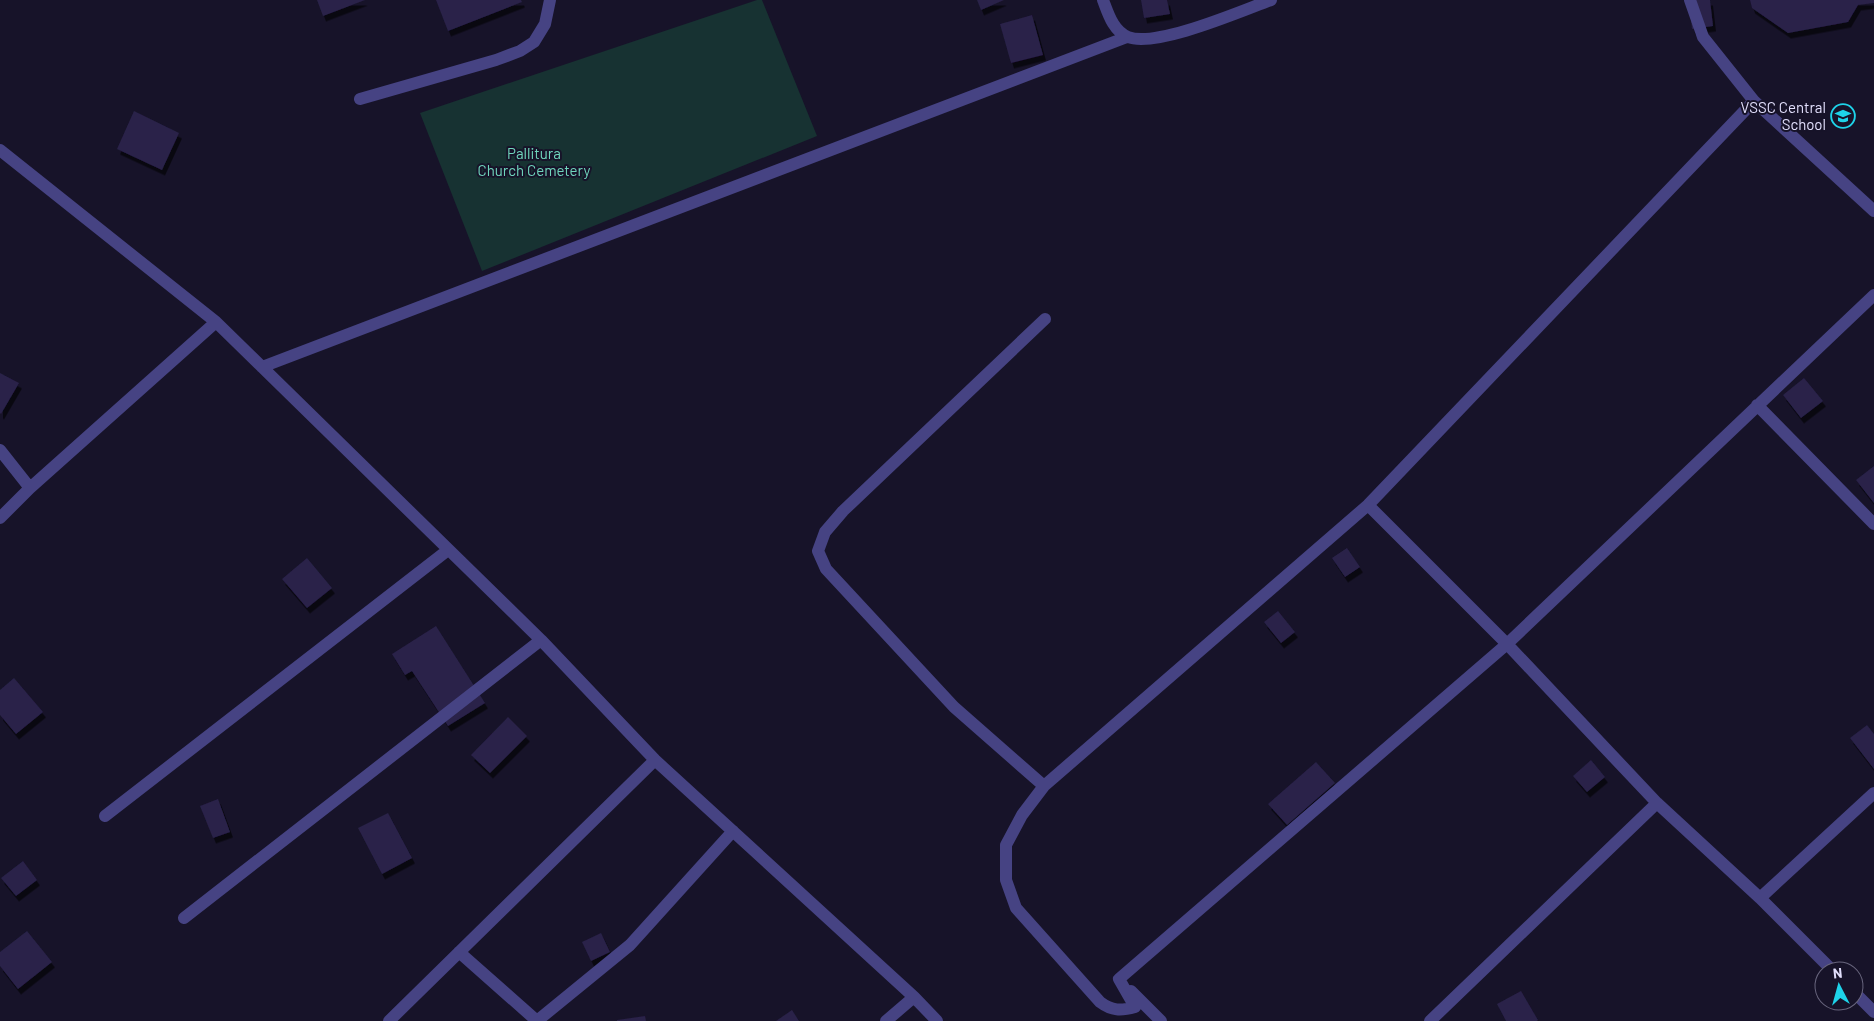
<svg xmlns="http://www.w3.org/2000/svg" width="1874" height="1021" font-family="Barlow,sans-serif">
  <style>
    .green { fill: #173232 }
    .building { fill: #292148; filter: url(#shadow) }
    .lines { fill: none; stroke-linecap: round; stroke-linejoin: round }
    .lane { stroke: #464383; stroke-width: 12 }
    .street { stroke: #464383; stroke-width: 12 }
    .labels { text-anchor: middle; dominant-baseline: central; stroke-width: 4; stroke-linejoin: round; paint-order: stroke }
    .poi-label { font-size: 15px; fill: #e2dffc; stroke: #171329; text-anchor: end }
    .park-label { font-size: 15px; fill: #70d6bd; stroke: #171329 }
  </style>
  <defs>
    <filter id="shadow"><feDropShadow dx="3" dy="5.5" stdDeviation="0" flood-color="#0009"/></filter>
  </defs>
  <rect width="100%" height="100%" fill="#171329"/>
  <!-- green -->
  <path class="green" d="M 757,0 L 762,0 L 817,136 L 482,271 L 420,113 Z"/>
  <!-- building -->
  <path class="building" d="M 317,0 L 365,0 L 323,16 Z
    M 436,0 L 521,0 L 522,2 L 448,31 Z
    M 977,0 L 1004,0 L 981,10 Z
    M 1141,0 L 1167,0 L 1170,14 L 1144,18 Z
    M 1689,0 L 1710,0 L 1713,26 L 1692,29 Z
    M 1750,0 L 1874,0 L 1874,3 L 1858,5 L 1848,22 L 1788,33 L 1752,8 Z
    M 1032,15 L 1043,55 L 1011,63 L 1000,24 Z
    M 134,111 L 179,133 L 162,170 L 117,149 Z
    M 0,373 L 19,383 L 1,414 L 0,413 Z
    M 1804,378 L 1823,401 L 1801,418 L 1783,395 Z
    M 1874,466 L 1874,503 L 1856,480 Z
    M 1347,548 L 1360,567 L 1345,577 L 1332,558 Z
    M 307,558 L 332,588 L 307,608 L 282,579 Z
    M 1278,611 L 1295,632 L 1281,643 L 1264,622 Z
    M 436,626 L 485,703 L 448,726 L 412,671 L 405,675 L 392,654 Z
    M 14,678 L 43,712 L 16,734 L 0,715 L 0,690 Z
    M 508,717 L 527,736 L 490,773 L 471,755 Z
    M 1867,725 L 1874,734 L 1874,769 L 1850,738 Z
    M 1591,760 L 1605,777 L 1587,792 L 1573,776 Z
    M 1316,762 L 1335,783 L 1287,825 L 1268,804 Z
    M 218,799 L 230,832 L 213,838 L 200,806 Z
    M 388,813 L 412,858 L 382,874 L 358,828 Z
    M 23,861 L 37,880 L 16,896 L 1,878 Z
    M 27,931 L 52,962 L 18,989 L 0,966 L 0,952 Z
    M 601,933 L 610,952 L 591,961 L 582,942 Z
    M 1521,991 L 1538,1020 L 1537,1021 L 1506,1021 L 1497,1004 Z
    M 792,1010 L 799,1021 L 776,1021 Z
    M 645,1016 L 646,1021 L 617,1021 L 617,1020 Z"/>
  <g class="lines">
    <!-- lane -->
    <path class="lane" d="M 360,99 L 496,60 L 520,51 L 534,42 L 545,24 L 550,0"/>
    <!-- street -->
    <path class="street" d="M 1103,0 C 1108,13 1113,31 1128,37 C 1156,48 1241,11 1271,0
      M 1690,0 L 1703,37 L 1754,101 L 1874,211
      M 1754,101 L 1368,505 L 1044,786 L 1022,815 L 1006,845 L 1006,880 L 1016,908 L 1100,1002 C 1112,1011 1121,1011 1135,1007 L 1119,979 L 1507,644 L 1874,295
      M 0,150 L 216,322 L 541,640 L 655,760 L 914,997 L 937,1021
      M 262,367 L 1127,37
      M 1757,405 L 1874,524
      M 0,450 L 30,488
      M 1368,505 L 1507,644 L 1657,803 L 1760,898 L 1833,971
      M 0,518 L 30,488 L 216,322
      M 1044,786 L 954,707 L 826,569 L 818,551 L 825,532 L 843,511 L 1045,319
      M 105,816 L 448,550
      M 1760,898 L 1874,793
      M 184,918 L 541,640
      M 459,952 L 537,1021
      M 1131,991 L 1161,1021
      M 1854,992 L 1874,1012
      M 389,1021 L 655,760
      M 537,1021 L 630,945 L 733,831
      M 886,1021 L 914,997
      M 1430,1021 L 1657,803"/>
  </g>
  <!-- icons -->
  <defs>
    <g id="school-ring" transform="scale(1.25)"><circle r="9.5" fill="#171329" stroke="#1ed3e9" stroke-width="1.5"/><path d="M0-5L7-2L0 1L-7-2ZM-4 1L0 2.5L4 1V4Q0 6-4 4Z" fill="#1ed3e9"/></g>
  </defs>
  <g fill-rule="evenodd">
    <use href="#school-ring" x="1843" y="116"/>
  </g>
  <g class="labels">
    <!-- poi labels -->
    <g class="poi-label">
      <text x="1826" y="107">VSSC Central<tspan x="1826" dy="17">School</tspan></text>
    </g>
    <!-- park labels -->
    <g class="park-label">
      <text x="534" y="153">Pallitura<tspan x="534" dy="17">Church Cemetery</tspan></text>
    </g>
  </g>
  <!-- north arrow -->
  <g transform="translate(1839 986) rotate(354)"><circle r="24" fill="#171329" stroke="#68657d"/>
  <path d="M0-4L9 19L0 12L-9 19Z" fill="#1ed3e9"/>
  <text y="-8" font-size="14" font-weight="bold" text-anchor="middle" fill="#e2dffc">N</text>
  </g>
</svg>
